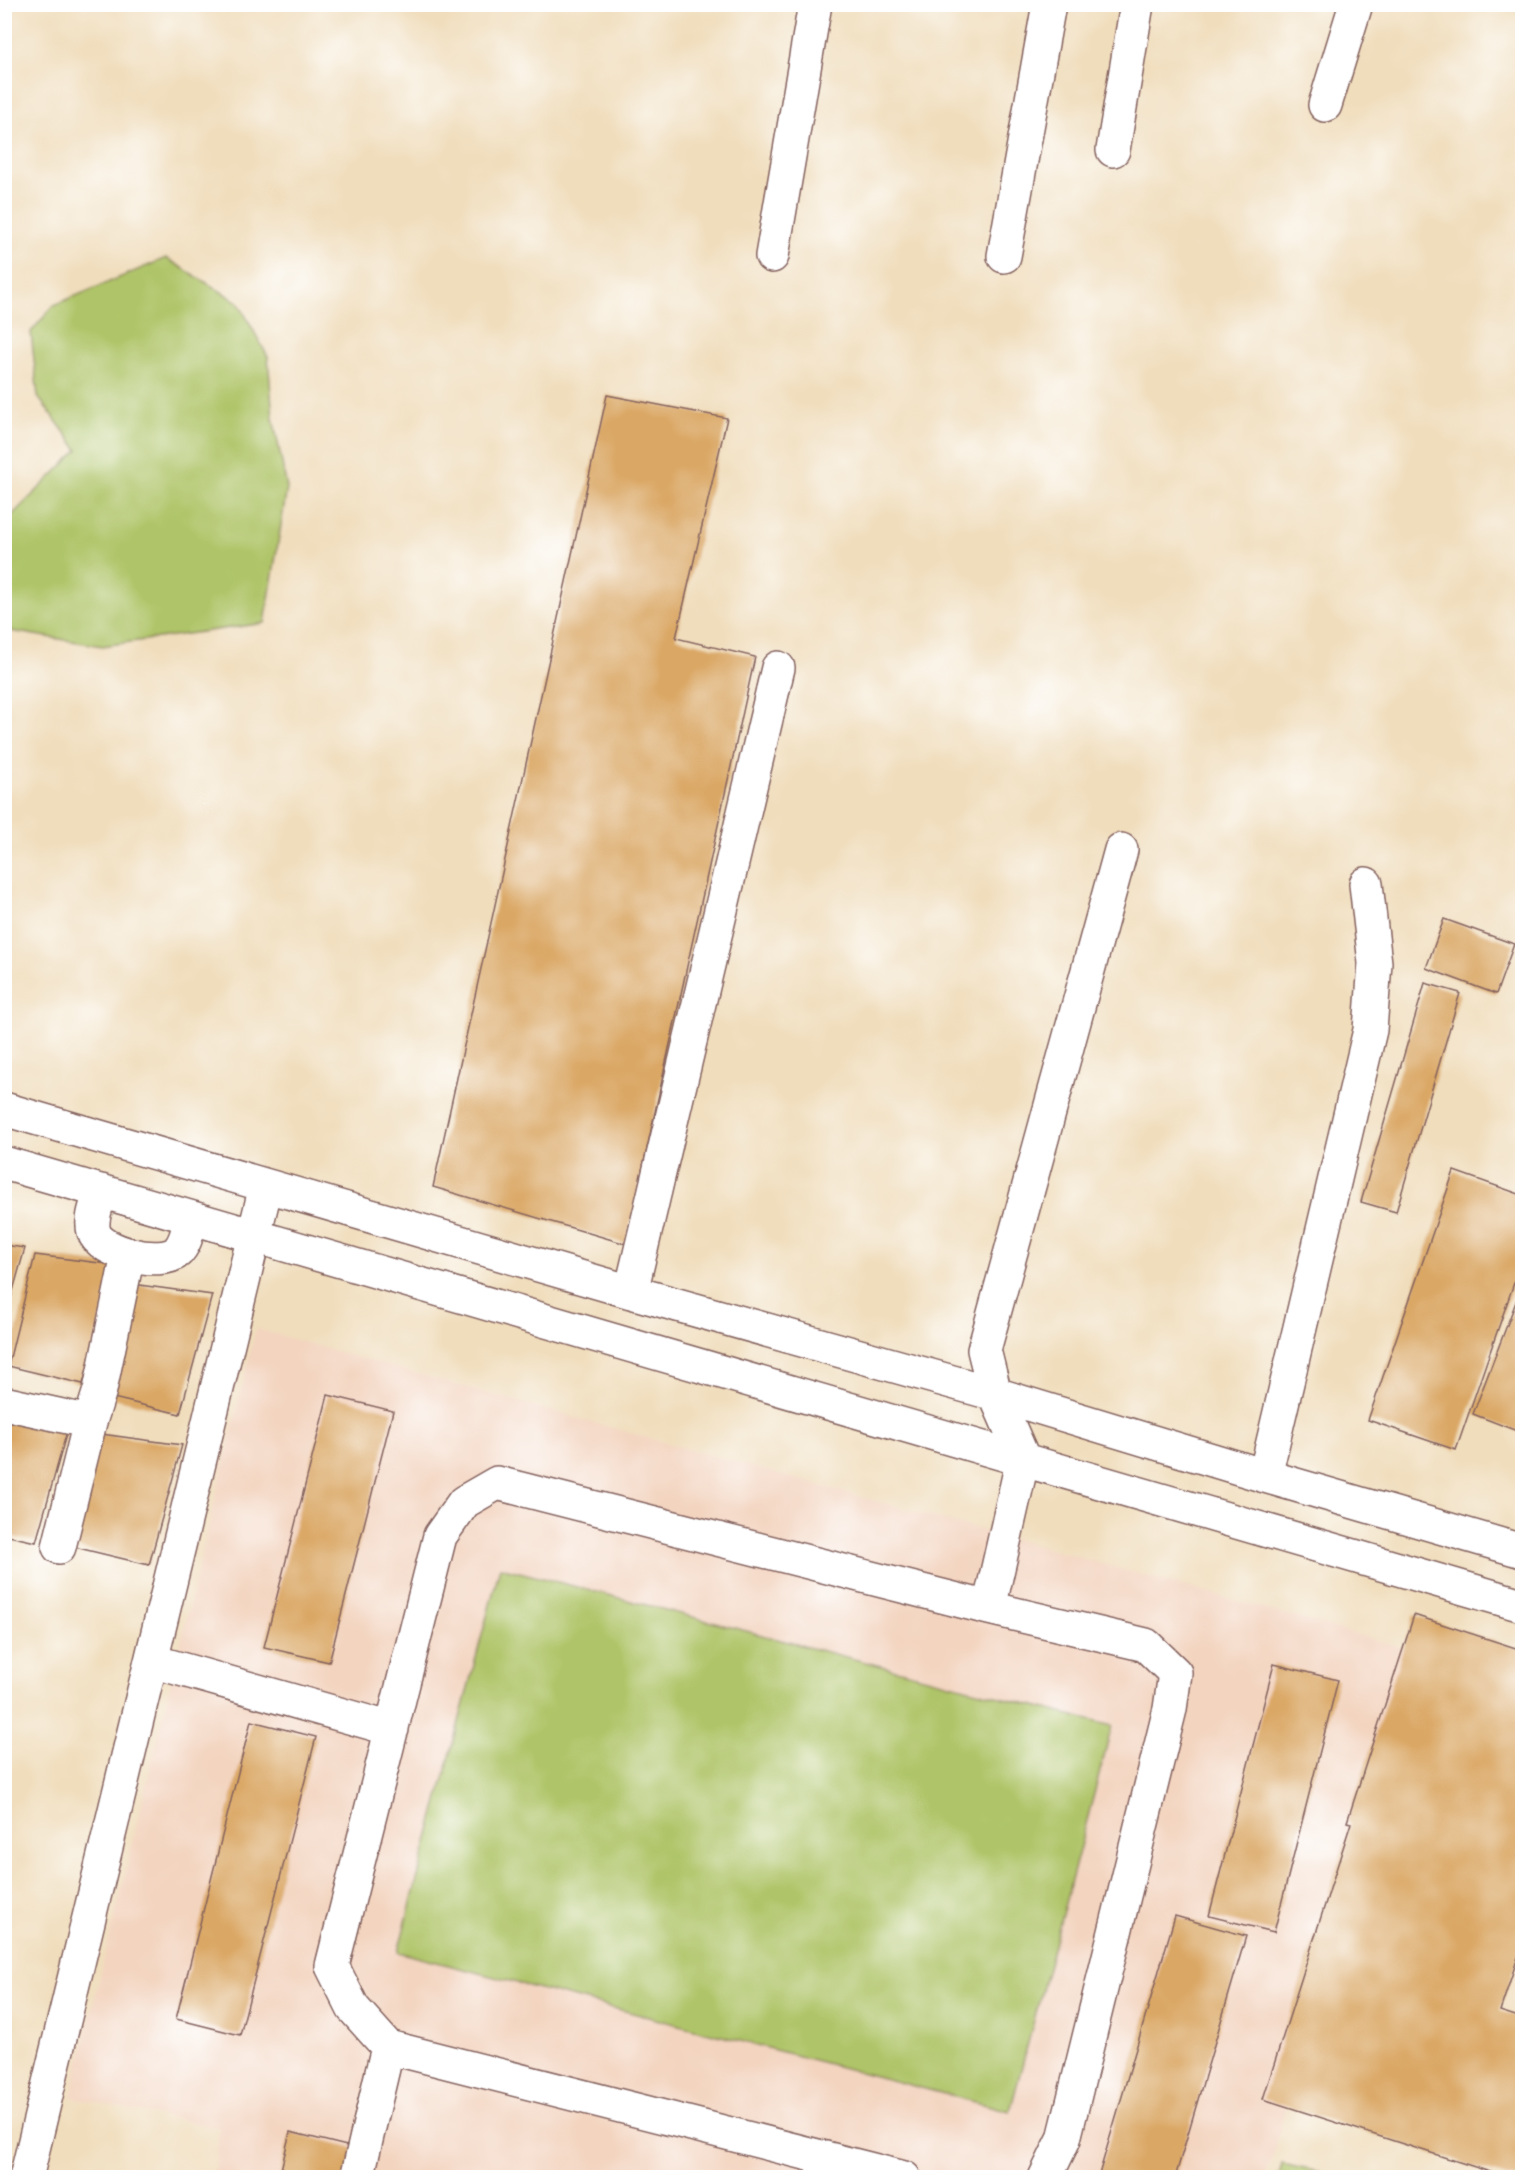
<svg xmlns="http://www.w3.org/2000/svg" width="1527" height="2182" font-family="'Libre Bodoni',serif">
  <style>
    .built { fill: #f3d4bf }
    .green { fill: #afc468; stroke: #7c724a; stroke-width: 1.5 }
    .building { fill: #daa765 }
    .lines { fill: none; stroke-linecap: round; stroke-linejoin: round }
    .minor-casing { stroke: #84625e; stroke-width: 36 }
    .minor { stroke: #fff; stroke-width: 33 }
  </style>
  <rect width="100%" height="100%" fill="#fff"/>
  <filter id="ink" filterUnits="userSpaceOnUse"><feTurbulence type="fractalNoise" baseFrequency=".0167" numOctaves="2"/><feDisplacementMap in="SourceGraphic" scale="12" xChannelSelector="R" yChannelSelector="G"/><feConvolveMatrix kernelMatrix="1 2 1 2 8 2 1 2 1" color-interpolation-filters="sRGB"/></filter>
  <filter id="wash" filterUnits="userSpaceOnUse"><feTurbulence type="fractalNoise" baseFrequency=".008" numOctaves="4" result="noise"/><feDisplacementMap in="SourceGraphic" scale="24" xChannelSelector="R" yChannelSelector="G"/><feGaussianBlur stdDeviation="1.35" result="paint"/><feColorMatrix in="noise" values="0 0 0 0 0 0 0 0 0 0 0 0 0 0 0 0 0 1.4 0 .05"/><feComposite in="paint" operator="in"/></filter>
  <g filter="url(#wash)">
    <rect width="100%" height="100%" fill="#f0ddbc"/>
    <!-- built -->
    <path class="built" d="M 256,1329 L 1406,1648 L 1272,2161 L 1264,2177 L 214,2177 L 219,2128 L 71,2097 Z"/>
    <!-- green -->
    <path class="green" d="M 166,258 L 238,302 L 268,357 L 273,418 L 287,488 L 265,623 L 102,646 L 5,630 L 5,522 L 78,450 L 38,397 L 31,332 L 54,305 Z
      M 500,1567 L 1112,1726 L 1010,2111 L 398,1952 Z
      M 1282,2164 L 1342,2177 L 1279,2177 Z"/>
    <g id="blocks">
      <!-- building -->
      <path class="building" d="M 607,395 L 727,418 L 676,638 L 755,657 L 626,1244 L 433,1187 Z
        M 1444,919 L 1514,944 L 1496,994 L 1426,968 Z
        M 1425,983 L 1460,993 L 1396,1212 L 1361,1202 Z
        M 1454,1171 L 1522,1195 L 1522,1260 L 1456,1450 L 1368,1420 Z
        M 4,1245 L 25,1248 L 5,1319 L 4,1319 Z
        M 35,1255 L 116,1265 L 83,1384 L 8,1366 Z
        M 132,1284 L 212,1295 L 180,1414 L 105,1396 Z
        M 1522,1286 L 1522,1433 L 1473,1414 Z
        M 328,1395 L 393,1411 L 329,1662 L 264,1647 Z
        M 4,1415 L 69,1424 L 36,1542 L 4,1535 Z
        M 101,1434 L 182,1445 L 149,1565 L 74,1547 Z
        M 1414,1615 L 1522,1650 L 1522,1843 L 1518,1857 L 1522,1858 L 1522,1951 L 1520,1951 L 1500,2011 L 1522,2018 L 1522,2178 L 1509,2178 L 1263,2099 L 1351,1823 L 1347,1822 Z
        M 1274,1664 L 1338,1680 L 1274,1932 L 1209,1916 Z
        M 251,1721 L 316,1737 L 240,2035 L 176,2019 Z
        M 1175,1916 L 1246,1936 L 1175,2178 L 1098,2178 Z
        M 290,2132 L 355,2148 L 347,2178 L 279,2178 Z"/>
    </g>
  </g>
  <g filter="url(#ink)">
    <use href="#blocks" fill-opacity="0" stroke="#84625e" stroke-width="1.5"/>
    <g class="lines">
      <!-- minor casing -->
      <g class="minor-casing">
        <path id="minor" d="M 1325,105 L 1356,4
          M 1113,150 L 1137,4
          M 772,256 L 815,4
          M 1004,256 L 1049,4
          M 4,1109 L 631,1292 L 995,1394 L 1265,1476 L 1522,1551
          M 4,1163 L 1522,1605
          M 101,1191 C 97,1204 90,1219 94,1232 C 100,1253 162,1266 177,1252 C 186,1244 188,1229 191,1218
          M 631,1292 L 778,668
          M 4,1403 L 90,1422
          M 1265,1476 L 1370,1030 L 1375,963 L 1366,884
          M 59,1547 L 90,1422 L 100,1390 L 128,1255
          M 989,1608 L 1023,1458 L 995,1394 L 984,1350 L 1121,850
          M 152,1661 L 392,1729
          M 26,2178 L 266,1186
          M 357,2178 L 388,2047
          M 904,2178 L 388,2047 L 353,2008 L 332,1966 L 440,1536 L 464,1502 L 497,1483 L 989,1608 L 1146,1645 L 1175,1673 L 1170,1709 L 1064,2139 L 1045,2178"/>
      </g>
      <!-- minor -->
      <use href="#minor" class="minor"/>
    </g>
  </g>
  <!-- margin -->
  <rect width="1527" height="2182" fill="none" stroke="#fff" stroke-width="24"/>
</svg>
